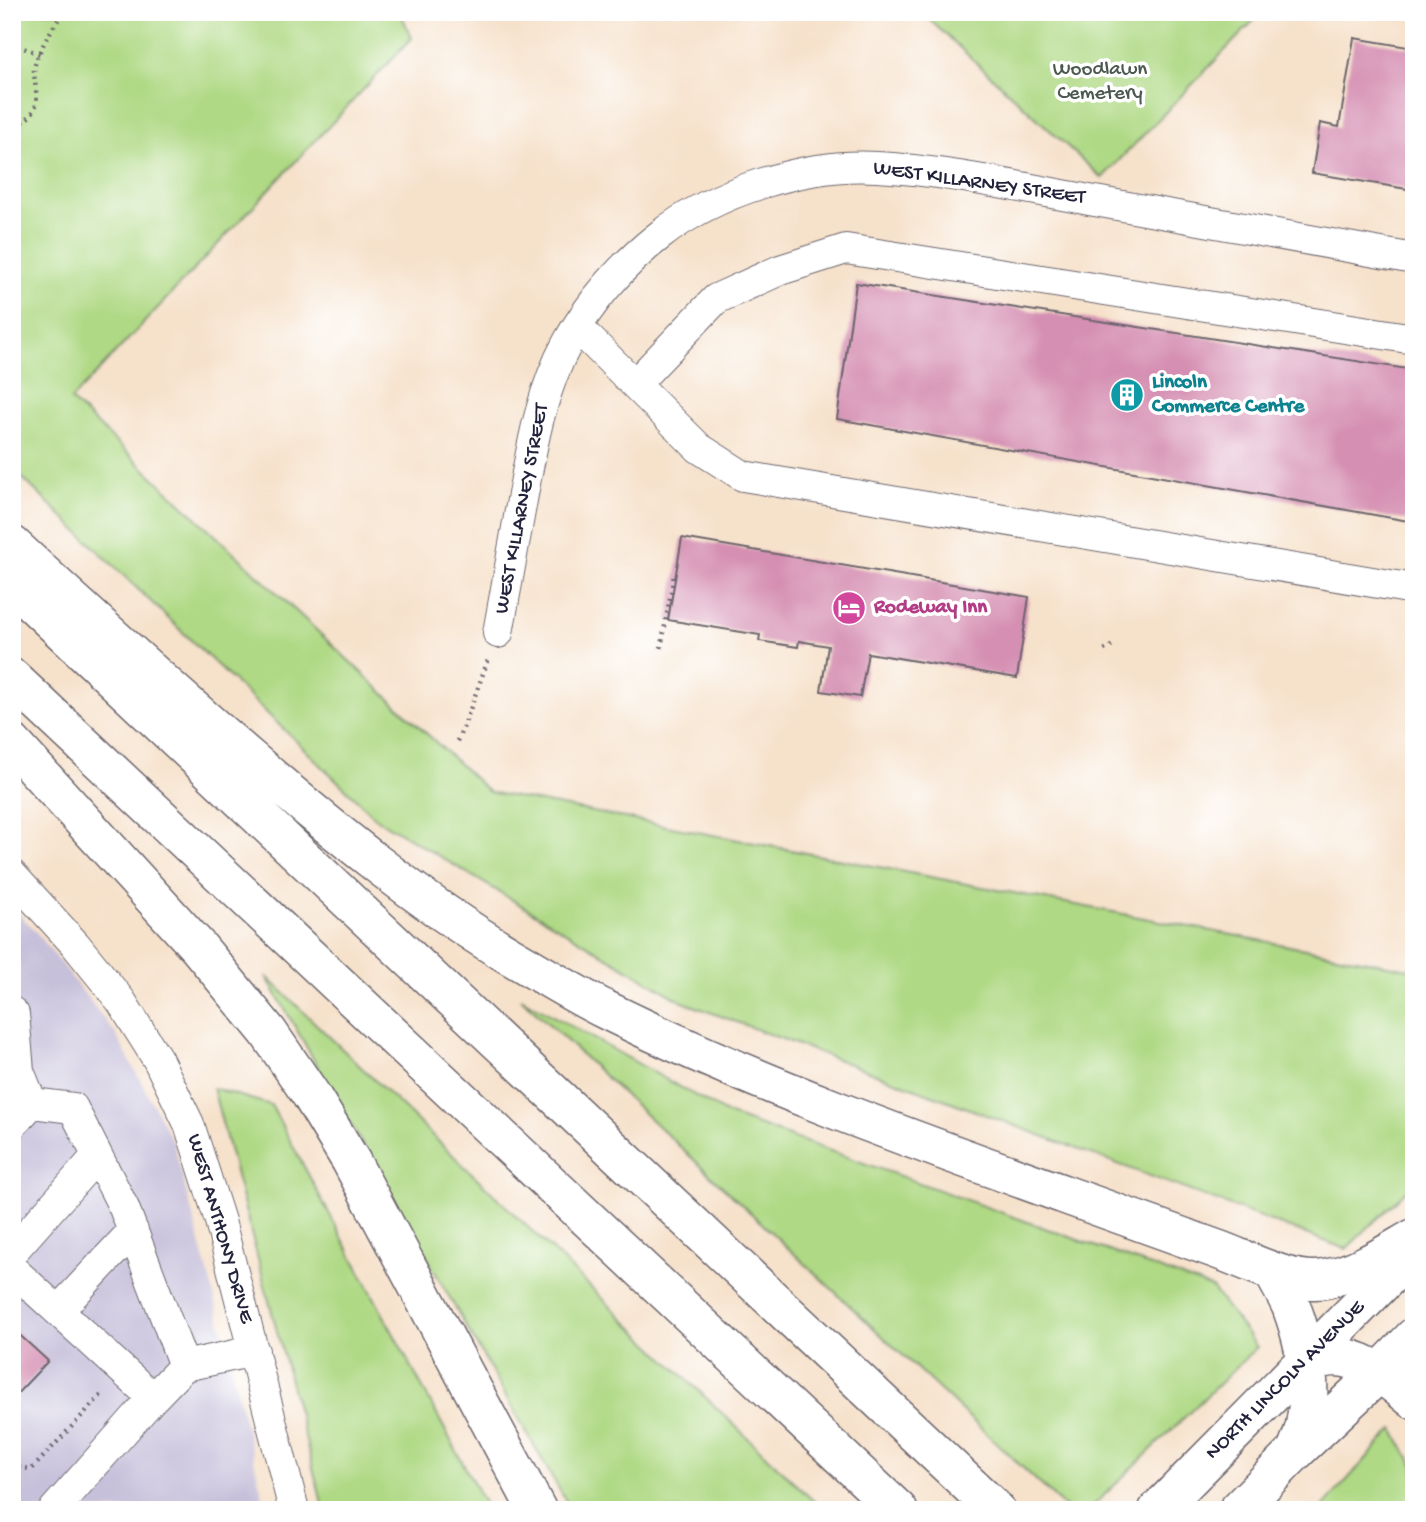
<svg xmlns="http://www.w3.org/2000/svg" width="1426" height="1522" font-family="'Gochi Hand',sans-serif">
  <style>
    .industrial { fill: #c6c0da }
    .green { fill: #afd984; stroke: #687e60; stroke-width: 2 }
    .building { fill: #d58fb2 }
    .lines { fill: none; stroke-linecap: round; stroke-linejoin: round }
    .minor-casing { stroke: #6c656d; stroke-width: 32 }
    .major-casing { stroke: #6c656d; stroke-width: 41 }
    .highway-casing { stroke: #6c656d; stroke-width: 41 }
    .path { stroke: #6c656d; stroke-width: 4.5; stroke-dasharray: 2 5; stroke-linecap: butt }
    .minor { stroke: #fff; stroke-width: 30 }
    .major { stroke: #fff; stroke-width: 38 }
    .highway { stroke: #fff; stroke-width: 38 }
    .labels { text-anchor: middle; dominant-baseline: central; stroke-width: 7; stroke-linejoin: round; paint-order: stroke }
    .park-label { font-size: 21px; fill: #4c5951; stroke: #fff }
    .street-label { font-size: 21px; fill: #22223b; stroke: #fff }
    .culture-label { font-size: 21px; font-weight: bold; fill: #0d838f; stroke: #fff; text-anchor: start }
    .hotel-label { font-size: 21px; font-weight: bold; fill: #b23c85; stroke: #fff; text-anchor: start }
  </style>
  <rect width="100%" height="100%" fill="#fff"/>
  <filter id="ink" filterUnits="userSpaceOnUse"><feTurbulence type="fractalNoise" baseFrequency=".0143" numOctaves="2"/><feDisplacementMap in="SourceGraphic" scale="14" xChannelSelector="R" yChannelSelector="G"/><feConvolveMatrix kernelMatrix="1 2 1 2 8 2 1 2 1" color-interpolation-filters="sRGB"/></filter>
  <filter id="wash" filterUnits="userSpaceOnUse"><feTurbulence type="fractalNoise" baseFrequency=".00686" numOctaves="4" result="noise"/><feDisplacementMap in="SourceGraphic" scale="28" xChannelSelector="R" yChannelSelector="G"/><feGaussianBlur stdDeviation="1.57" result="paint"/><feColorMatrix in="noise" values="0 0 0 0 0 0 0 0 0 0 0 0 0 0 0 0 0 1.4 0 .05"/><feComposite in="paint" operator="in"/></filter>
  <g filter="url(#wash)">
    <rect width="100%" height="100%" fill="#f6e1ca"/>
    <!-- industrial -->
    <path class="industrial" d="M 12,907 L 33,928 L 115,1033 L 173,1142 L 213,1291 L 266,1510 L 12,1510 Z"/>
    <!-- green -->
    <path class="green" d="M 12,12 L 400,12 L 412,38 L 71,400 L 489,792 L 1414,970 L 1414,1183 L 1346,1249 L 683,1002 L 377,819 L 12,468 Z
      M 921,12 L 1262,12 L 1102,178 Z
      M 266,976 L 823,1510 L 571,1510 Z
      M 521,998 L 730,1115 L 1212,1288 L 1257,1347 L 1089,1510 L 1068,1510 Z
      M 213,1088 L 271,1105 L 488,1510 L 324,1510 Z
      M 1393,1429 L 1414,1466 L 1414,1510 L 1320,1510 Z"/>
    <g id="blocks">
      <!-- building -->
      <path class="building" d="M 1354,38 L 1414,48 L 1414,150 L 1407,189 L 1312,173 L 1320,123 L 1339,127 Z
        M 856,283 L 1414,370 L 1414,522 L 837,419 Z
        M 682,538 L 1029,597 L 1017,678 L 868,653 L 860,697 L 821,691 L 828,646 L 799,641 L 798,647 L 759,641 L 760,635 L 668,620 Z
        M 12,1328 L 48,1361 L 12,1399 Z"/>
    </g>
  </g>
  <g filter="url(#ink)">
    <use href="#blocks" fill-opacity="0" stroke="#6c656d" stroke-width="2"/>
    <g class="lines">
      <!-- minor casing -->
      <g class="minor-casing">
        <path id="minor" d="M 577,327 L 699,448 L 743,476 L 1414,589
          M 635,384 L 716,299 L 780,270 L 846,249 L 1414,339
          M 498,633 C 506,588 514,544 522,500 C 532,446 541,391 568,342 C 590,302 623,264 659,236 C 714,192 807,162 877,167 C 953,171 1031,190 1106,203 C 1209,222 1311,240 1414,259
          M 12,875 L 75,944 L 121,1001 L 158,1060 L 189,1124 L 220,1221 L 294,1510
          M 12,1012 L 14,1014 L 19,1071 L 32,1103 L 73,1108 L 124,1208 L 184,1366
          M 12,1125 L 32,1103
          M 12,1252 L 97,1156
          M 12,1269 L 153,1398 L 54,1510
          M 58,1311 L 133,1231
          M 153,1398 L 184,1366 L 254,1351"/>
      </g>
      <!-- major casing -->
      <g class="major-casing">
        <path id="major" d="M 1158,1510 L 1414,1251
          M 1238,1510 L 1296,1451 L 1380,1372 L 1414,1337"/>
      </g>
      <!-- highway casing -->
      <g class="highway-casing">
        <path id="highway" d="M 12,545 C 90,617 169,689 249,758 C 331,829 416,899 509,955 C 542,974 575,995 608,1011 C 754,1083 910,1139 1063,1194 C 1114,1212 1165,1231 1216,1249 C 1248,1260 1291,1285 1325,1279 C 1358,1273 1386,1254 1414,1238
          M 12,584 L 996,1510
          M 12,678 L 898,1510
          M 12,743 L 199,948 L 268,1032 L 311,1095 L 351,1161 L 537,1510
          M 1273,1272 C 1279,1283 1286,1295 1291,1306 C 1305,1343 1313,1386 1305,1425 C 1303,1434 1299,1443 1296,1451
          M 1305,1361 C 1314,1360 1323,1358 1332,1357 C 1366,1356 1390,1381 1414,1400"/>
      </g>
      <!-- path -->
      <path class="path" d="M 12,42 L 18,46 L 40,54
        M 12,132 C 19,122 30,120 35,108 C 39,98 34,82 34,70 C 35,56 54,24 64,12
        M 661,648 L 674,575
        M 1104,650 L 1115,644
        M 457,741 L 464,726 L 488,660
        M 12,1467 L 32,1469 L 104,1392"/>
      <!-- minor -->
      <use href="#minor" class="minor"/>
      <!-- major -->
      <use href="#major" class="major"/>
      <!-- highway -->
      <use href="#highway" class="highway"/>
    </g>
  </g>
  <!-- icons -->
  <defs>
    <g id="building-disc" transform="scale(1.75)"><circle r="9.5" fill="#0f9aa8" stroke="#fff"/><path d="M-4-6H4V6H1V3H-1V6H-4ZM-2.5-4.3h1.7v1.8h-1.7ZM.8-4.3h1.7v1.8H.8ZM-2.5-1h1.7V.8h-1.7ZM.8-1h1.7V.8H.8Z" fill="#fff"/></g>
    <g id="hotel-disc" transform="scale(1.75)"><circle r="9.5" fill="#d1479c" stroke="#fff"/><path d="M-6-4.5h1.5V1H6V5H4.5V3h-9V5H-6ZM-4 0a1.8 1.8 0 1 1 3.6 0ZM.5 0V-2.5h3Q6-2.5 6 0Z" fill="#fff"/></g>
  </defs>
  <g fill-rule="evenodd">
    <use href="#building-disc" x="1127" y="395"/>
    <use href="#hotel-disc" x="849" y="608"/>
  </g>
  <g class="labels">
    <!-- park labels -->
    <g class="park-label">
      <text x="1100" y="70">Woodlawn<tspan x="1100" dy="24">Cemetery</tspan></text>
    </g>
    <!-- street labels -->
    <g class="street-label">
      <text transform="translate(979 184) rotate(8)">WEST KILLARNEY STREET</text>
      <text transform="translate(523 509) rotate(-79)">WEST KILLARNEY STREET</text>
      <text transform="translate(219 1229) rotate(74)">WEST ANTHONY DRIVE</text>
      <text transform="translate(1286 1381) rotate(-45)">NORTH LINCOLN AVENUE</text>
    </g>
    <!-- culture labels -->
    <g class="culture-label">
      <text x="1152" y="383">Lincoln<tspan x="1152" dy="24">Commerce Centre</tspan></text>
    </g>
    <!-- hotel labels -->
    <g class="hotel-label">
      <text x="874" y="608">Rodeway Inn</text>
    </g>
  </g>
  <!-- margin -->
  <rect width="1426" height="1522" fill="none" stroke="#fff" stroke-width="42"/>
</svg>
